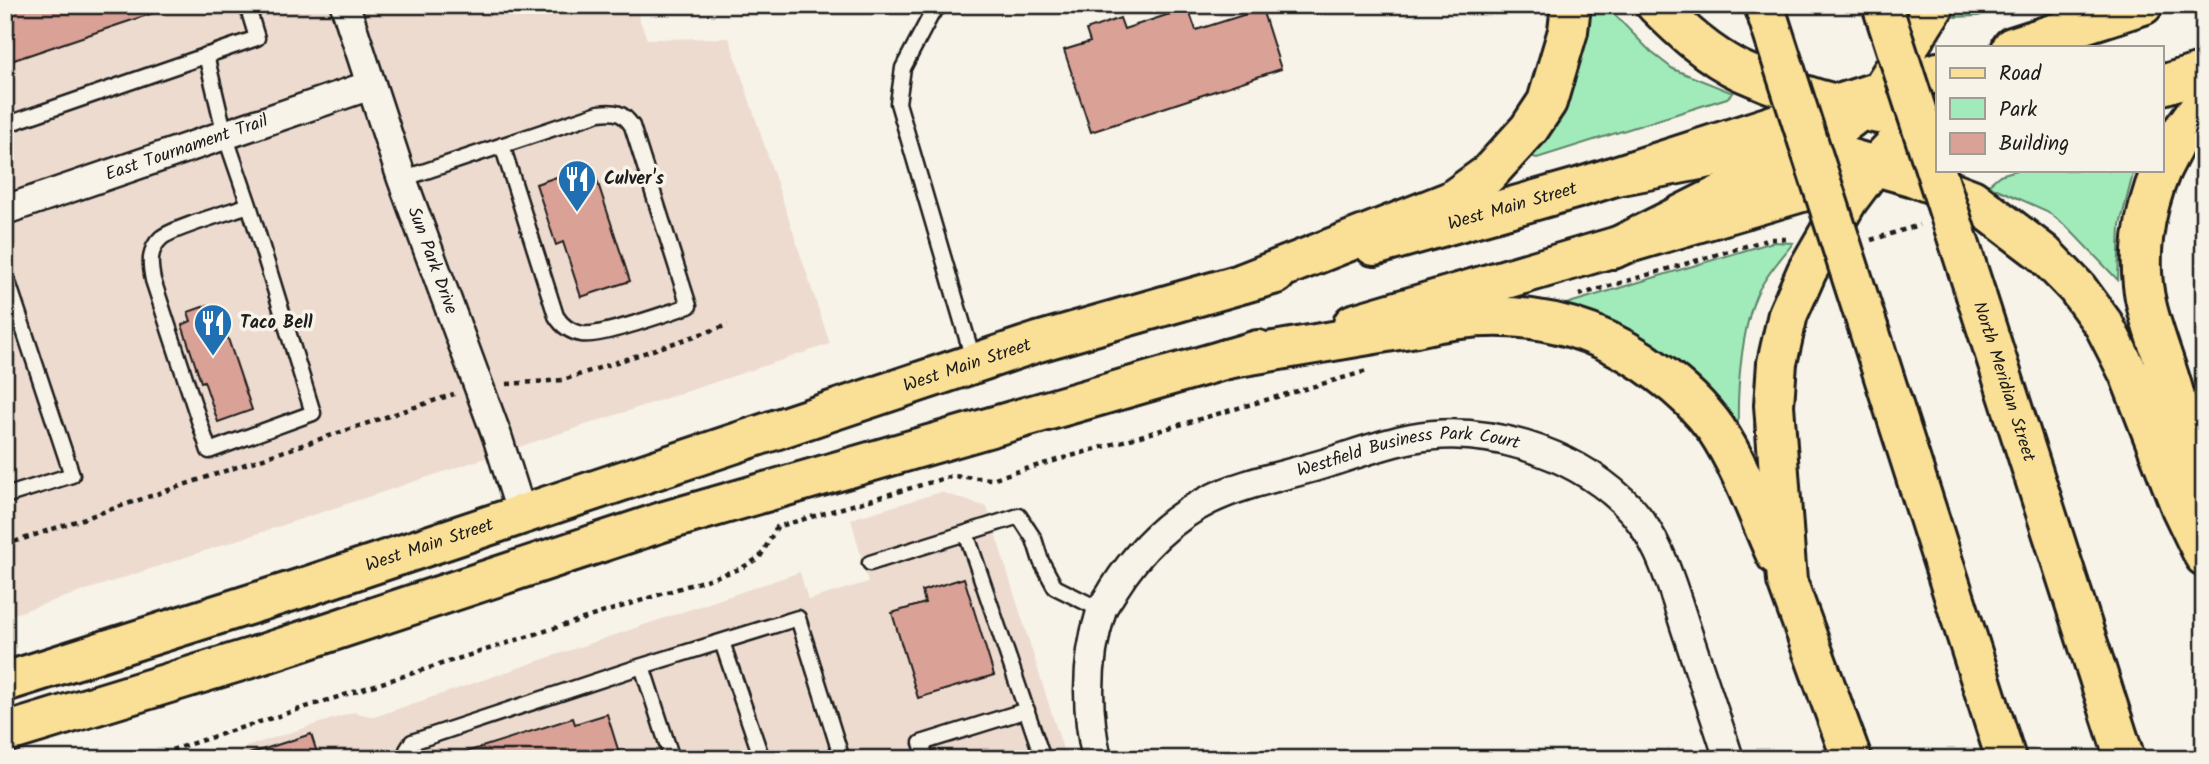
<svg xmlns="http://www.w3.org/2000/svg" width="2209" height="764" font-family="Kalam,sans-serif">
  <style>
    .built { fill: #eedbcf }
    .green { fill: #a1ebba; stroke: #5e846b; stroke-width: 2 }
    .building { fill: #daa296; stroke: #1c1c1c; stroke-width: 2 }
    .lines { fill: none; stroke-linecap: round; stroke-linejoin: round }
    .lane-casing { stroke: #1c1c1c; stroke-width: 19 }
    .street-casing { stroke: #1c1c1c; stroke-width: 33 }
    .primary-casing { stroke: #1c1c1c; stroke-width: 44 }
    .highway-casing { stroke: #1c1c1c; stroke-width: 44 }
    .path { stroke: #1c1c1c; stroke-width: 4.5; stroke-dasharray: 5 5; stroke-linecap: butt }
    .lane { stroke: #f7f3e8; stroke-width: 14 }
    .street { stroke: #f7f3e8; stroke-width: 28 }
    .primary { stroke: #fadf96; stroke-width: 38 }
    .highway { stroke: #fadf96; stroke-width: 38 }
    .highway-bridge-casing { stroke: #1c1c1c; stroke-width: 44; stroke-linecap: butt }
    .highway-bridge { stroke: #fadf96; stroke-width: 38 }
    .labels { text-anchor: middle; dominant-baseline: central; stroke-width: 7; stroke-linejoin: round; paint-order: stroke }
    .street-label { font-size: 18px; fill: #1c1c1c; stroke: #f7f3e8 }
    .poi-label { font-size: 18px; font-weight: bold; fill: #1c1c1c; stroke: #f7f3e8; text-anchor: start }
  </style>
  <rect width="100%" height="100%" fill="#f7f3e8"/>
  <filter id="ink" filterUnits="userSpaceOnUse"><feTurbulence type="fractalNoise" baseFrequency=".0143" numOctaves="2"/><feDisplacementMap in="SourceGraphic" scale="14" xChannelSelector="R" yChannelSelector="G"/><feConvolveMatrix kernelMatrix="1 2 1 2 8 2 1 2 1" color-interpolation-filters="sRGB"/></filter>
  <g filter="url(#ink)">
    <!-- built -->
    <path class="built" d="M 5,5 L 634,5 L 647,39 L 729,38 L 830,344 L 5,617 Z
      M 941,492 L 987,507 L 1066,759 L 228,759 L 242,748 L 354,712 L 374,717 L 800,572 L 808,600 L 868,582 L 851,519 Z"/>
    <!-- green -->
    <path class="green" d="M 1588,5 L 1605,5 L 1651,52 L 1673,69 L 1733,93 L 1727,98 L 1537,158 L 1526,155 L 1571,86 L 1586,31 Z
      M 1962,5 L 2011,5 L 1978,16 L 1955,17 Z
      M 2017,170 L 2134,170 L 2120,225 L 2118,280 L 2068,228 L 2047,211 L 1988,185 L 2000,175 Z
      M 1773,242 L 1793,243 C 1781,259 1764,277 1756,296 C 1742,330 1737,387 1738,424 L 1736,426 L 1548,306 L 1566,304 Z"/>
    <!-- building -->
    <path class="building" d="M 5,5 L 165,5 L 165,9 L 5,63 Z
      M 1188,8 L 1196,30 L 1262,9 L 1281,69 L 1091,132 L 1064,50 L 1090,42 L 1086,30 L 1120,18 L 1124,29 Z
      M 592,165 L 630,281 L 581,297 L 563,242 L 556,245 L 536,184 Z
      M 208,305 L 211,314 L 219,312 L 252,410 L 218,422 L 204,381 L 201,382 L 182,325 L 191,321 L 188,312 Z
      M 964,578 L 994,675 L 918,698 L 892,613 L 925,603 L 922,591 Z
      M 607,714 L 621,759 L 461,759 L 460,754 L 573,718 L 575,724 Z
      M 311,734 L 319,759 L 250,759 L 249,754 Z"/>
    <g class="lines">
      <!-- lane casing -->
      <g class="lane-casing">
        <path id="lane" d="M 941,5 L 932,13 L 903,68 L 898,103 L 974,362
          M 206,55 L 225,135 L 249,205 L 313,413 L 209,451 L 153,280 C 150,265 148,250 161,238 C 171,229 232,211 249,205
          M 5,125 L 257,38 L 247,5
          M 402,179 L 599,113 C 615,111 623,112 632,126 L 689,306 C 666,313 602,337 582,334 C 570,332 562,326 556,316 L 502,145
          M 5,273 L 72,475 L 5,496
          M 870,563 L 966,533
          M 722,642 L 762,759
          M 405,759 L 407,750 L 412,742 L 642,666
          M 672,759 L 642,666 L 798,618 L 842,759
          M 927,759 L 921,743 L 1027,710
          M 1043,759 L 966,533 L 1019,516 L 1034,539 L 1041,561 L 1055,587 L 1101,610"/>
      </g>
      <!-- street casing -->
      <g class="street-casing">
        <g id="street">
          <path id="s1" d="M 345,5 L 402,179 L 497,436 L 522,515"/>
          <path id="s2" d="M 5,210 L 371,85"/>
          <path id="s3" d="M 1097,759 C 1086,711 1086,660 1101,612 C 1103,604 1110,597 1114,589 C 1138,551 1168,520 1209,500 C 1243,483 1284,476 1320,465 C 1350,456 1381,444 1412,438 C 1483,424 1570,451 1623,501 C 1661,536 1673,591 1689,638 C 1702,678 1716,718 1729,759"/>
        </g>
      </g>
      <!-- primary casing -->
      <g class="primary-casing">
        <g id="primary">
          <path d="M 2012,47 L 2143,5"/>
          <path d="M 2162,85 L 2204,72"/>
          <path id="s4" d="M 1374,246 L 1578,188 L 1938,72"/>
          <path d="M 1353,324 L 1853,177"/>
          <path id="s5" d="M 5,682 L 308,586 L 1038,342 L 1276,274"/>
          <path d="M 5,733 L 254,657 L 665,521 L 1258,350"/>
        </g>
      </g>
      <!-- highway casing -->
      <g class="highway-casing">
        <g id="highway">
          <path d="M 1656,5 C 1681,30 1709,56 1741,71 C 1785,91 1832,105 1879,114"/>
          <path d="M 2043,47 L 2074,27"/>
          <path d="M 2162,168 L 2179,135 L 2204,101"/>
          <path d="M 2161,170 C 2143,213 2136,262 2147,307 C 2154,336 2165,362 2173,390 C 2183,425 2190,461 2198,495"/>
          <path d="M 1616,176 L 1715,157 L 1808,151 L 1851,159 L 1911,176 L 1972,199 L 2043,253 L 2077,288 L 2104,325 L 2129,374 L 2181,508 L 2204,556"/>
          <path d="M 1613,249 L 1808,151 L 1852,117 L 1881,90 L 1935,5"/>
          <path d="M 1243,283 L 1451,201 L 1487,175 L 1529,129 L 1547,102 L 1568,31 L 1571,5"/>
          <path id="s6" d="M 1976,295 L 2125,759"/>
          <path d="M 1869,330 L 2006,759"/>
          <path d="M 1226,359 L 1416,327 C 1505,305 1586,317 1659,373 C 1680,388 1701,408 1716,429 C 1742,468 1757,513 1776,555"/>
          <path d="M 1852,759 L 1787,581 L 1774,405 L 1777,363 L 1788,314 L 1807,271 L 1848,200 L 1869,172 L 1894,146 L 1938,115"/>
        </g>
      </g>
      <!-- path -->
      <path class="path" d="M 1871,240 L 1919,225
        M 1579,295 L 1770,239 L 1790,239
        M 507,384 L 563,380 L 728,325
        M 5,545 L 454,394
        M 143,759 L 740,569 L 760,557 L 777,527 L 952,476 L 991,479 L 1367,371"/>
      <!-- lane -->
      <use href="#lane" class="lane"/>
      <!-- street -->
      <use href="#street" class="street"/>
      <!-- primary -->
      <use href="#primary" class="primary"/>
      <!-- highway -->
      <use href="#highway" class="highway"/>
      <!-- highway-bridge casing -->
      <g class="highway-bridge-casing">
        <path id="highway-bridge" d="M 1764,5 L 1869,330
          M 1882,5 L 1976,295"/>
      </g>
      <!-- highway-bridge -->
      <use href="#highway-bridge" class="highway-bridge"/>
    </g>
  </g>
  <!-- icons -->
  <defs>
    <g id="restaurant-pin" transform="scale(2.0125)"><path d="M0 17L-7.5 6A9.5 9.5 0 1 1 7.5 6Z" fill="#1f6fb2" stroke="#f7f3e8"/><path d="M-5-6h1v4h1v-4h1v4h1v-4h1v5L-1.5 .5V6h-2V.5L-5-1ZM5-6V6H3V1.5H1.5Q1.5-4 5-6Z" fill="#fff"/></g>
  </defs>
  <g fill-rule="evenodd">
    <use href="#restaurant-pin" x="577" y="179"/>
    <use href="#restaurant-pin" x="213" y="323"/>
  </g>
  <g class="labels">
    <!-- street labels -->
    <g class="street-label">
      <text stroke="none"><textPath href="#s2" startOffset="192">East Tournament Trail</textPath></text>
      <text stroke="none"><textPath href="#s4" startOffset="144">West Main Street</textPath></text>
      <text stroke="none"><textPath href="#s1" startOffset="270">Sun Park Drive</textPath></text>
      <text stroke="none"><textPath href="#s5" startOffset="1013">West Main Street</textPath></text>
      <text stroke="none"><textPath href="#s6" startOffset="91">North Meridian Street</textPath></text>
      <text stroke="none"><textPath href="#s3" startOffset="514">Westfield Business Park Court</textPath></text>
      <text stroke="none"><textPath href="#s5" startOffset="446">West Main Street</textPath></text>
    </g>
    <!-- poi labels -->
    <g class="poi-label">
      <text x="604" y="179">Culver's</text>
      <text x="240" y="323">Taco Bell</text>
    </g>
  </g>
  <!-- margin -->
  <rect width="2209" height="764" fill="none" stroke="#f7f3e8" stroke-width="28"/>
  <rect x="14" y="14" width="2181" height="736" fill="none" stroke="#1c1c1c" stroke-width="2.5" filter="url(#ink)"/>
  <!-- legend -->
  <rect x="1936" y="46" width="228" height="126" fill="#f7f3e8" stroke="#9f9d96" stroke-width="2"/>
  <rect x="1950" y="68" width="35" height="10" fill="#fadf96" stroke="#9f9d96" stroke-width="2"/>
  <text x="1999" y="80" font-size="21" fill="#1c1c1c">Road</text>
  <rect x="1950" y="98" width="35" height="21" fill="#a1ebba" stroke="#9f9d96" stroke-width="2"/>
  <text x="1999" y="116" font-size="21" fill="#1c1c1c">Park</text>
  <rect x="1950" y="133" width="35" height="21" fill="#daa296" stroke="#9f9d96" stroke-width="2"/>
  <text x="1999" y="150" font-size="21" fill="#1c1c1c">Building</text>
</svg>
